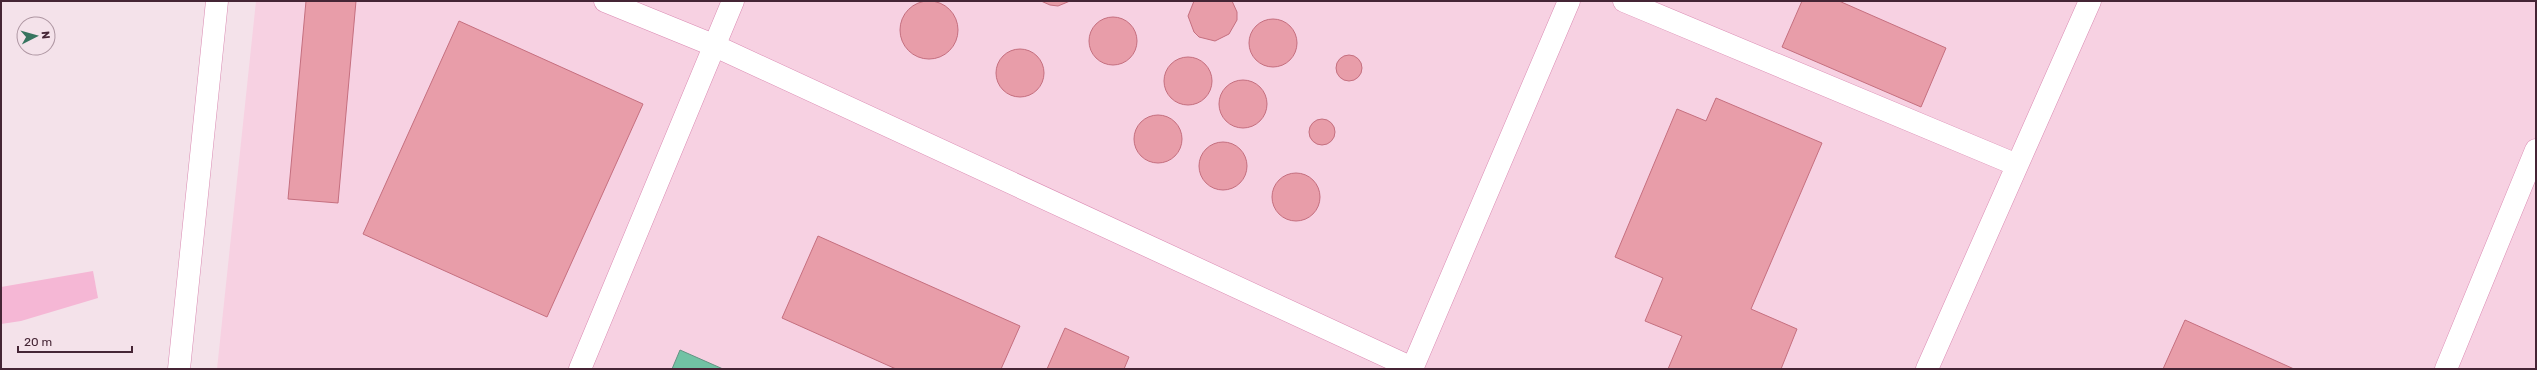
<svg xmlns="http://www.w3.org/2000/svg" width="2537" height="370" font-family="Rubik,sans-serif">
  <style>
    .built { fill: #f7d1e2 }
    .green { fill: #f5b7d5 }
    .water { fill: #71c2a4; stroke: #649383 }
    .building { fill: #e89da9; stroke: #c56f7f }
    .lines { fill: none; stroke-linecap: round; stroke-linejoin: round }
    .minor-casing { stroke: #da8ab2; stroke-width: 23 }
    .minor { stroke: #fff; stroke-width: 22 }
  </style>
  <rect width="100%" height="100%" fill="#f4e2ea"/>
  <!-- built -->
  <path class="built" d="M 256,1 L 2536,1 L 2536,369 L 217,369 Z"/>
  <!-- green -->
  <path class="green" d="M 93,271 L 98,298 L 21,321 L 1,324 L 1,287 Z"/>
  <!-- water -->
  <path class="water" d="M 680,350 L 723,369 L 672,369 Z"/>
  <!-- building -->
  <path class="building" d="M900 30a29 29 0 1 1 58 0a29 29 0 1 1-58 0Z
    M 306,1 L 356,1 L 338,203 L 288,199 Z
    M 1041,1 L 1070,1 L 1058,6 L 1050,5 Z
    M 1232,1 L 1237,12 L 1237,20 L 1229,34 L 1215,41 L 1199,37 L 1194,32 L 1188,16 L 1194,1 Z
    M 1802,1 L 1839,1 L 1946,48 L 1921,107 L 1782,47 Z
    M1089 41a24 24 0 1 1 48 0a24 24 0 1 1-48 0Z
    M1249 43a24 24 0 1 1 48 0a24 24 0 1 1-48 0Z
    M 459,21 L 643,104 L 547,317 L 363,234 Z
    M996 73a24 24 0 1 1 48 0a24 24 0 1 1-48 0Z
    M1336 68a13 13 0 1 1 26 0a13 13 0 1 1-26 0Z
    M1164 81a24 24 0 1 1 48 0a24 24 0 1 1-48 0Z
    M1219 104a24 24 0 1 1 48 0a24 24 0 1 1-48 0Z
    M 1716,98 L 1822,143 L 1751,309 L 1797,329 L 1781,369 L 1668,369 L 1682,336 L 1645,321 L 1663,278 L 1615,257 L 1677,109 L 1706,121 Z
    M1134 139a24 24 0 1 1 48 0a24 24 0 1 1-48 0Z
    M1309 132a13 13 0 1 1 26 0a13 13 0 1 1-26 0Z
    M1199 166a24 24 0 1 1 48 0a24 24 0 1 1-48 0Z
    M1272 197a24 24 0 1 1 48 0a24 24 0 1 1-48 0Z
    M 818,236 L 1020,326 L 1001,369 L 896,369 L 782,318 Z
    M 2185,320 L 2294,369 L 2163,369 Z
    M 1065,328 L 1129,357 L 1124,369 L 1047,369 Z"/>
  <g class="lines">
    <!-- minor casing -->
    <g class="minor-casing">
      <path id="minor" d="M 605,1 L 713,45 L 1412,368
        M 1624,1 L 2017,165
        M 179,369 L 217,1
        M 580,369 L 733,1
        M 1412,369 L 1569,1
        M 1927,369 L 2090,1
        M 2446,369 L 2536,150"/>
    </g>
    <!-- minor -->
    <use href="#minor" class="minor"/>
  </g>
  <!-- border -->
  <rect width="2537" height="370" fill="none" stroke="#452535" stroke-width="4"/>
  <!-- north arrow -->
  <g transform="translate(36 36) rotate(84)"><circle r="19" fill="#f4e2ea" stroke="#ae96a2"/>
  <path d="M0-3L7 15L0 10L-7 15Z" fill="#37745f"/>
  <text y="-6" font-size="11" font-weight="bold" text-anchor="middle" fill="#452535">N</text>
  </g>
  <!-- scale -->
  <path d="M18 346v6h114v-6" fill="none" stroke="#452535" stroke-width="2"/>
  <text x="24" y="346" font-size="12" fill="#452535" stroke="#f4e2ea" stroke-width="3" paint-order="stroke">20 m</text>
</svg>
